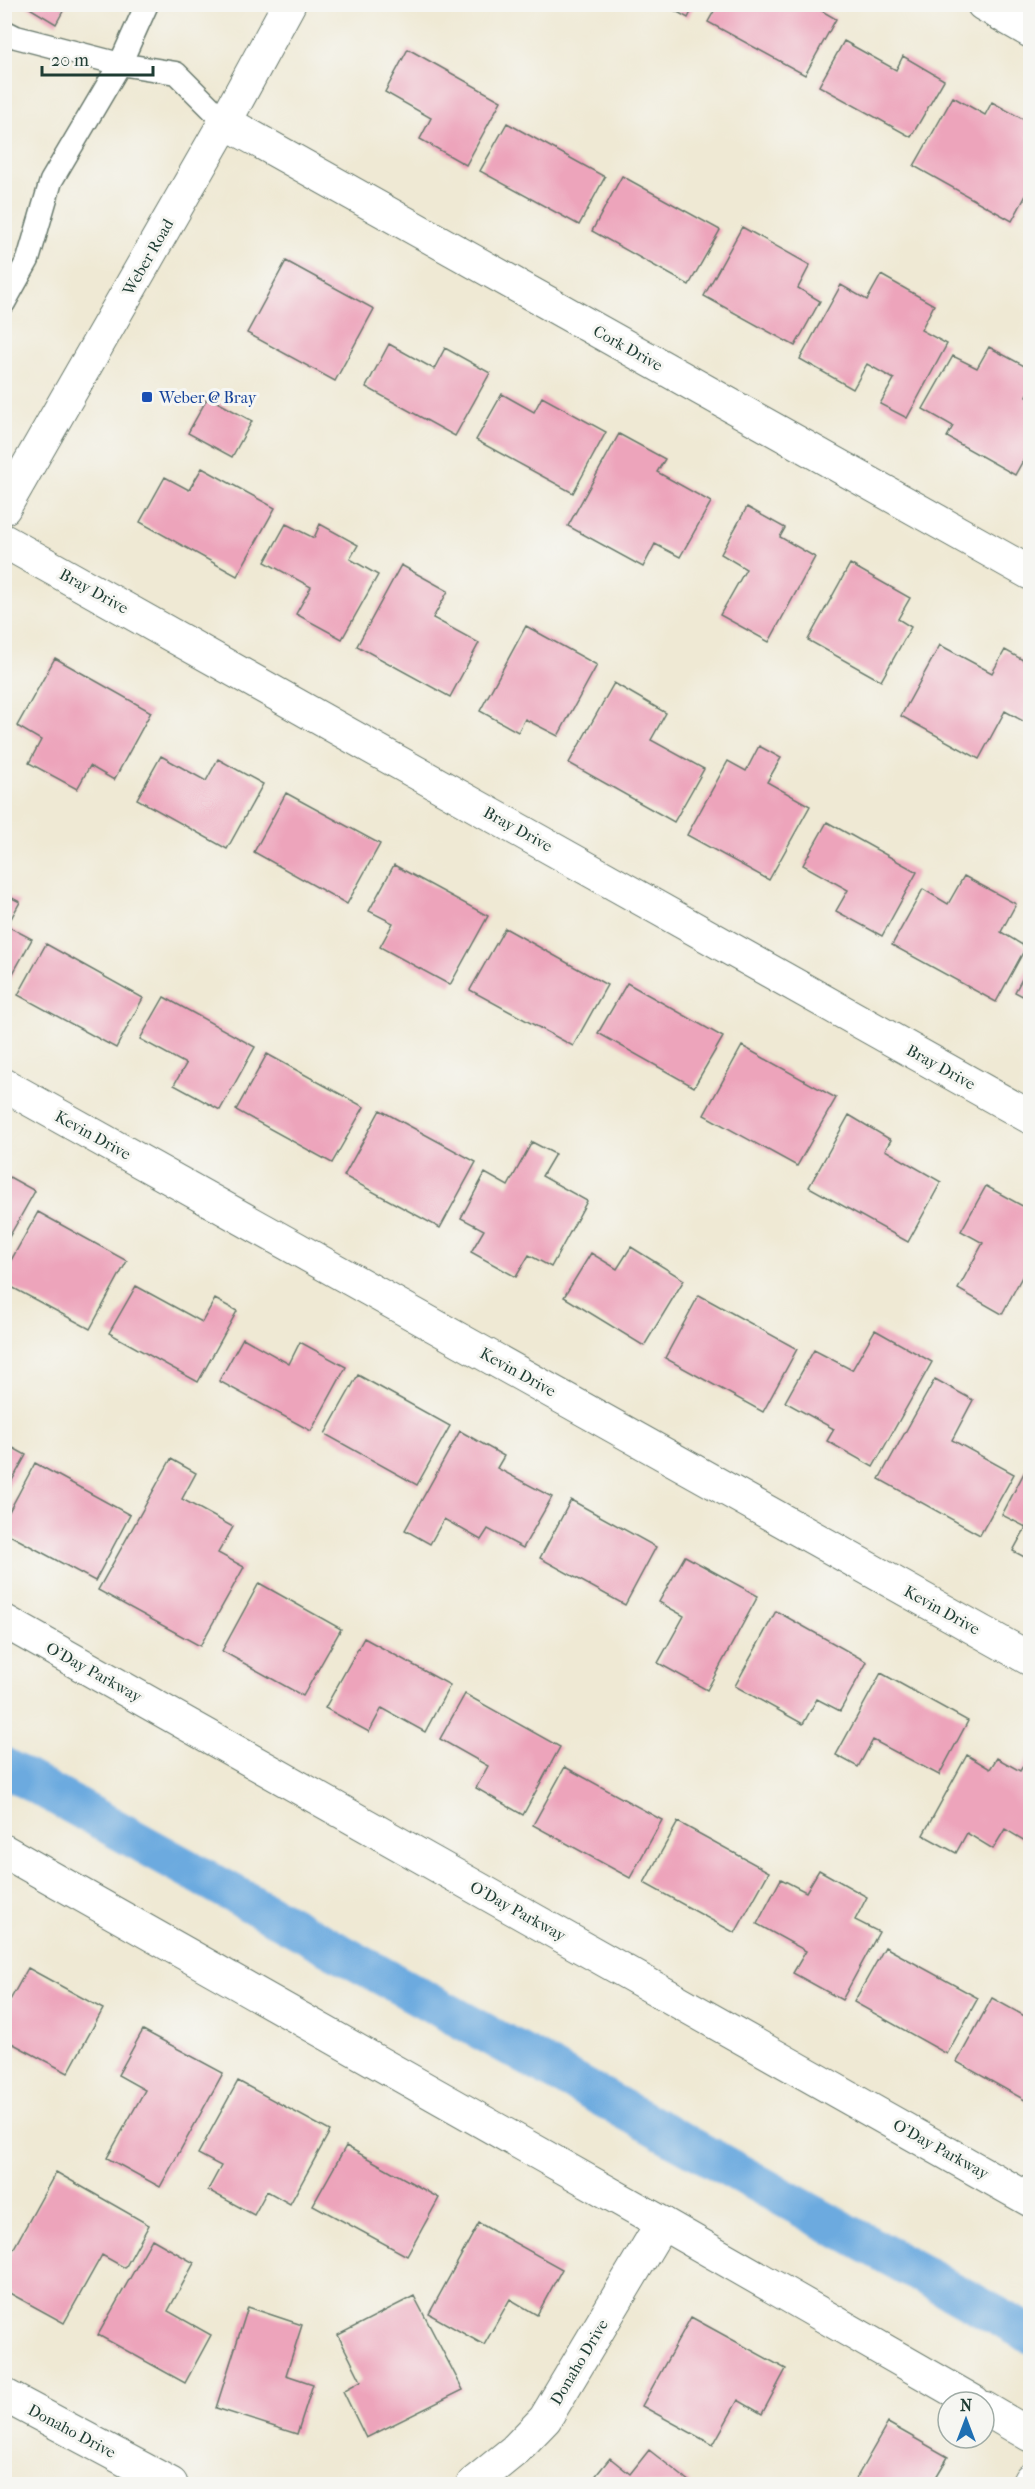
<svg xmlns="http://www.w3.org/2000/svg" width="1035" height="2489" font-family="'IM FELL French Canon',serif">
  <style>
    .lines { fill: none; stroke-linecap: round; stroke-linejoin: round }
    .canal { stroke: #6caadf; stroke-width: 39 }
    .building { fill: #eda4bb }
    .service-casing { stroke: #68796c; stroke-width: 25 }
    .minor-casing { stroke: #68796c; stroke-width: 35 }
    .tertiary-casing { stroke: #68796c; stroke-width: 35 }
    .secondary-casing { stroke: #68796c; stroke-width: 35 }
    .service { stroke: #fff; stroke-width: 22 }
    .minor { stroke: #fff; stroke-width: 33 }
    .tertiary { stroke: #fff; stroke-width: 33 }
    .secondary { stroke: #fff; stroke-width: 33 }
    .transit-dot { fill: #1a4fb4; stroke: #f6f6f2; stroke-width: 2 }
    .labels { text-anchor: middle; dominant-baseline: central; stroke-width: 6; stroke-linejoin: round; paint-order: stroke }
    .street-label { font-size: 16px; fill: #1f3d34; stroke: #f6f6f2 }
    .transit-label { font-size: 16px; fill: #164399; stroke: #f6f6f2; text-anchor: start }
  </style>
  <rect width="100%" height="100%" fill="#f6f6f2"/>
  <filter id="ink" filterUnits="userSpaceOnUse"><feTurbulence type="fractalNoise" baseFrequency=".0167" numOctaves="2"/><feDisplacementMap in="SourceGraphic" scale="12" xChannelSelector="R" yChannelSelector="G"/><feConvolveMatrix kernelMatrix="1 2 1 2 8 2 1 2 1" color-interpolation-filters="sRGB"/></filter>
  <filter id="wash" filterUnits="userSpaceOnUse"><feTurbulence type="fractalNoise" baseFrequency=".008" numOctaves="4" result="noise"/><feDisplacementMap in="SourceGraphic" scale="24" xChannelSelector="R" yChannelSelector="G"/><feGaussianBlur stdDeviation="1.35" result="paint"/><feColorMatrix in="noise" values="0 0 0 0 0 0 0 0 0 0 0 0 0 0 0 0 0 1.4 0 .05"/><feComposite in="paint" operator="in"/></filter>
  <g filter="url(#wash)">
    <rect width="100%" height="100%" fill="#efe9d4"/>
    <g class="lines">
      <!-- canal -->
      <path class="canal" d="M 4,1767 L 1030,2334"/>
    </g>
    <g id="blocks">
      <!-- building -->
      <path class="building" d="M 23,4 L 67,4 L 56,24 Z
        M 663,4 L 695,4 L 688,18 Z
        M 718,4 L 810,4 L 836,19 L 805,75 L 708,22 Z
        M 844,41 L 896,70 L 903,56 L 944,80 L 911,137 L 819,86 Z
        M 408,49 L 501,101 L 466,165 L 420,139 L 431,118 L 385,92 Z
        M 953,97 L 985,115 L 992,102 L 1030,123 L 1030,131 L 1027,137 L 1030,139 L 1030,188 L 1012,221 L 914,166 Z
        M 507,123 L 605,177 L 579,225 L 480,171 Z
        M 622,176 L 720,230 L 689,285 L 592,231 Z
        M 742,227 L 810,265 L 798,288 L 820,301 L 795,346 L 704,296 Z
        M 286,261 L 374,309 L 335,381 L 247,333 Z
        M 881,275 L 934,305 L 921,330 L 947,344 L 907,418 L 880,404 L 894,379 L 867,364 L 853,389 L 800,359 L 841,285 L 867,300 Z
        M 389,344 L 434,369 L 445,348 L 490,373 L 455,436 L 366,387 Z
        M 989,347 L 1030,369 L 1030,389 L 1027,396 L 1030,398 L 1030,448 L 1015,475 L 947,437 L 953,426 L 923,409 L 953,356 L 977,368 Z
        M 502,394 L 534,412 L 542,397 L 606,432 L 573,493 L 476,440 Z
        M 208,397 L 252,421 L 232,457 L 188,433 Z
        M 619,434 L 665,459 L 657,472 L 711,502 L 680,557 L 655,544 L 643,567 L 568,526 Z
        M 202,468 L 275,508 L 237,576 L 140,522 L 165,477 L 189,490 Z
        M 747,507 L 785,528 L 780,537 L 815,557 L 769,642 L 720,615 L 746,569 L 721,554 Z
        M 286,524 L 314,538 L 320,524 L 358,545 L 350,559 L 378,575 L 342,639 L 296,614 L 311,587 L 265,562 Z
        M 850,564 L 910,598 L 898,619 L 911,627 L 881,681 L 808,640 Z
        M 401,565 L 448,591 L 433,618 L 479,643 L 450,697 L 357,646 Z
        M 526,626 L 597,665 L 558,736 L 525,719 L 518,732 L 480,711 Z
        M 940,645 L 992,673 L 1005,650 L 1030,664 L 1030,725 L 1005,711 L 979,759 L 901,716 Z
        M 55,658 L 151,712 L 114,780 L 90,766 L 77,789 L 29,763 L 41,740 L 17,726 Z
        M 614,683 L 666,713 L 651,740 L 704,769 L 674,822 L 569,763 Z
        M 759,746 L 781,758 L 767,782 L 810,806 L 769,880 L 687,835 L 728,761 L 746,771 Z
        M 161,756 L 206,781 L 218,759 L 263,784 L 227,849 L 137,799 Z
        M 286,793 L 380,844 L 347,904 L 254,852 Z
        M 827,822 L 917,872 L 882,936 L 836,911 L 848,890 L 803,865 Z
        M 394,865 L 488,916 L 450,985 L 380,947 L 393,923 L 369,911 Z
        M 964,876 L 1016,904 L 1001,932 L 1026,947 L 996,1002 L 892,945 L 923,889 L 948,904 Z
        M 4,894 L 20,902 L 7,926 L 32,939 L 6,986 L 4,985 Z
        M 505,928 L 607,985 L 573,1046 L 470,990 Z
        M 46,944 L 143,998 L 116,1048 L 18,995 Z
        M 1030,964 L 1030,1000 L 1015,992 Z
        M 627,983 L 723,1037 L 694,1087 L 598,1033 Z
        M 164,997 L 255,1047 L 220,1110 L 174,1085 L 186,1064 L 140,1039 Z
        M 742,1046 L 836,1098 L 797,1166 L 704,1115 Z
        M 267,1054 L 364,1107 L 332,1163 L 236,1110 Z
        M 380,1110 L 476,1162 L 440,1228 L 344,1176 Z
        M 849,1115 L 891,1140 L 885,1150 L 941,1182 L 908,1242 L 809,1187 Z
        M 532,1142 L 555,1154 L 542,1176 L 587,1201 L 551,1267 L 529,1255 L 516,1277 L 471,1252 L 484,1230 L 461,1218 L 485,1173 L 508,1186 Z
        M 4,1174 L 35,1191 L 4,1246 Z
        M 986,1186 L 1030,1210 L 1030,1262 L 1002,1314 L 958,1289 L 983,1243 L 961,1231 Z
        M 38,1212 L 127,1261 L 90,1329 L 4,1283 L 4,1273 Z
        M 631,1247 L 684,1280 L 644,1346 L 564,1297 L 591,1253 L 617,1269 Z
        M 136,1286 L 202,1322 L 215,1299 L 237,1311 L 198,1382 L 109,1333 Z
        M 699,1295 L 797,1349 L 763,1412 L 665,1358 Z
        M 875,1330 L 932,1362 L 873,1467 L 827,1441 L 834,1429 L 785,1402 L 814,1350 L 852,1370 Z
        M 243,1338 L 289,1364 L 300,1342 L 346,1367 L 311,1431 L 219,1381 Z
        M 358,1375 L 450,1426 L 417,1485 L 325,1434 Z
        M 935,1379 L 973,1400 L 952,1440 L 1014,1474 L 980,1535 L 879,1479 Z
        M 460,1431 L 504,1456 L 497,1468 L 552,1497 L 523,1548 L 488,1529 L 481,1540 L 444,1519 L 430,1544 L 405,1530 Z
        M 4,1443 L 26,1455 L 4,1495 Z
        M 171,1459 L 196,1473 L 182,1499 L 233,1527 L 218,1553 L 244,1567 L 200,1646 L 98,1590 Z
        M 35,1463 L 130,1515 L 95,1581 L 4,1532 L 4,1521 Z
        M 1026,1469 L 1030,1471 L 1030,1560 L 1013,1551 L 1026,1527 L 1002,1515 Z
        M 571,1500 L 656,1547 L 625,1605 L 540,1558 Z
        M 685,1556 L 758,1596 L 707,1690 L 658,1663 L 684,1616 L 659,1602 Z
        M 259,1583 L 341,1629 L 303,1696 L 222,1651 Z
        M 776,1611 L 867,1662 L 840,1711 L 817,1699 L 803,1724 L 735,1686 Z
        M 364,1638 L 450,1685 L 425,1732 L 382,1708 L 369,1732 L 325,1708 Z
        M 881,1673 L 968,1721 L 939,1775 L 873,1740 L 858,1767 L 836,1755 Z
        M 465,1694 L 560,1747 L 523,1815 L 476,1788 L 488,1766 L 440,1739 Z
        M 967,1755 L 990,1769 L 997,1758 L 1020,1771 L 1030,1755 L 1030,1844 L 1005,1829 L 993,1849 L 967,1833 L 956,1853 L 923,1835 Z
        M 565,1767 L 662,1820 L 630,1878 L 533,1825 Z
        M 678,1822 L 769,1872 L 735,1933 L 644,1883 Z
        M 819,1870 L 867,1897 L 855,1920 L 879,1932 L 842,2000 L 793,1973 L 806,1951 L 757,1924 L 781,1879 L 806,1892 Z
        M 885,1947 L 978,1998 L 947,2054 L 854,2002 Z
        M 28,1968 L 103,2009 L 68,2073 L 4,2039 L 4,2011 Z
        M 992,1998 L 1030,2019 L 1030,2103 L 957,2062 Z
        M 143,2030 L 223,2073 L 160,2187 L 107,2158 L 145,2090 L 118,2075 Z
        M 238,2081 L 330,2131 L 290,2204 L 267,2191 L 254,2215 L 208,2190 L 221,2166 L 198,2154 Z
        M 346,2146 L 439,2198 L 407,2256 L 313,2205 Z
        M 56,2172 L 149,2225 L 125,2268 L 102,2255 L 64,2323 L 4,2290 L 4,2266 Z
        M 479,2223 L 562,2269 L 537,2315 L 510,2299 L 484,2345 L 429,2314 Z
        M 152,2239 L 194,2263 L 168,2311 L 211,2335 L 185,2383 L 98,2335 Z
        M 414,2296 L 463,2390 L 366,2438 L 343,2391 L 361,2381 L 338,2335 Z
        M 248,2307 L 302,2325 L 286,2375 L 313,2384 L 297,2434 L 216,2408 Z
        M 691,2317 L 786,2369 L 762,2414 L 738,2400 L 713,2445 L 642,2406 Z
        M 888,2423 L 948,2457 L 932,2484 L 853,2484 Z
        M 649,2450 L 690,2482 L 688,2484 L 589,2484 L 610,2458 L 630,2474 Z"/>
    </g>
  </g>
  <g filter="url(#ink)">
    <use href="#blocks" fill-opacity="0" stroke="#68796c" stroke-width="1.5"/>
    <g class="lines">
      <!-- service casing -->
      <g class="service-casing">
        <path id="service" d="M 4,31 L 16,37 L 120,64 L 176,73 L 225,122
          M 4,303 L 28,260 L 51,181 L 120,64 L 147,4"/>
      </g>
      <!-- minor casing -->
      <g class="minor-casing">
        <path id="minor" d="M 983,4 L 1030,31
          M 225,122 L 1030,573
          M 4,541 L 1030,1117
          M 4,1085 L 1030,1659
          M 4,2395 L 171,2484
          M 473,2484 L 515,2450 L 545,2419 L 662,2223
          M 1028,2484 L 1030,2480"/>
      </g>
      <!-- tertiary casing -->
      <g class="tertiary-casing">
        <path id="tertiary" d="M 4,1621 L 1030,2200
          M 4,1851 L 662,2223 L 974,2402
          M 984,2408 L 1030,2435"/>
      </g>
      <!-- secondary casing -->
      <g class="secondary-casing">
        <path id="secondary" d="M 4,508 L 225,122 L 289,4"/>
      </g>
      <!-- service -->
      <use href="#service" class="service"/>
      <!-- minor -->
      <use href="#minor" class="minor"/>
      <!-- tertiary -->
      <use href="#tertiary" class="tertiary"/>
      <!-- secondary -->
      <use href="#secondary" class="secondary"/>
    </g>
  </g>
  <!-- markers -->
  <rect class="transit-dot" x="141" y="391" width="12" height="12" rx="3"/>
  <g class="labels">
    <!-- street labels -->
    <g class="street-label">
      <text transform="translate(148 257) rotate(-60)">Weber Road</text>
      <text transform="translate(628 348) rotate(29)">Cork Drive</text>
      <text transform="translate(94 591) rotate(29)">Bray Drive</text>
      <text transform="translate(518 829) rotate(29)">Bray Drive</text>
      <text transform="translate(941 1067) rotate(29)">Bray Drive</text>
      <text transform="translate(93 1135) rotate(29)">Kevin Drive</text>
      <text transform="translate(518 1372) rotate(29)">Kevin Drive</text>
      <text transform="translate(942 1610) rotate(29)">Kevin Drive</text>
      <text transform="translate(94 1672) rotate(29)">O'Day Parkway</text>
      <text transform="translate(518 1911) rotate(29)">O'Day Parkway</text>
      <text transform="translate(941 2149) rotate(29)">O'Day Parkway</text>
      <text transform="translate(579 2362) rotate(-59)">Donaho Drive</text>
      <text transform="translate(72 2431) rotate(28)">Donaho Drive</text>
    </g>
    <!-- transit labels -->
    <g class="transit-label">
      <text x="159" y="397">Weber @ Bray</text>
    </g>
  </g>
  <!-- margin -->
  <rect width="1035" height="2489" fill="none" stroke="#f6f6f2" stroke-width="24"/>
  <!-- north arrow -->
  <g transform="translate(966 2420)"><circle r="28" fill="#f6f6f2" stroke="#a0aca6" stroke-width="1.5"/>
  <path d="M0-4.5L10 22L0 15L-10 22Z" fill="#1f6fb2"/>
  <text y="-9" font-size="16" font-weight="bold" text-anchor="middle" fill="#1f3d34">N</text>
  </g>
  <!-- scale -->
  <path d="M42 66v9h111v-9" fill="none" stroke="#1f3d34" stroke-width="3"/>
  <text x="51" y="66" font-size="18" fill="#1f3d34" stroke="#f6f6f2" stroke-width="4.5" paint-order="stroke">20 m</text>
</svg>
